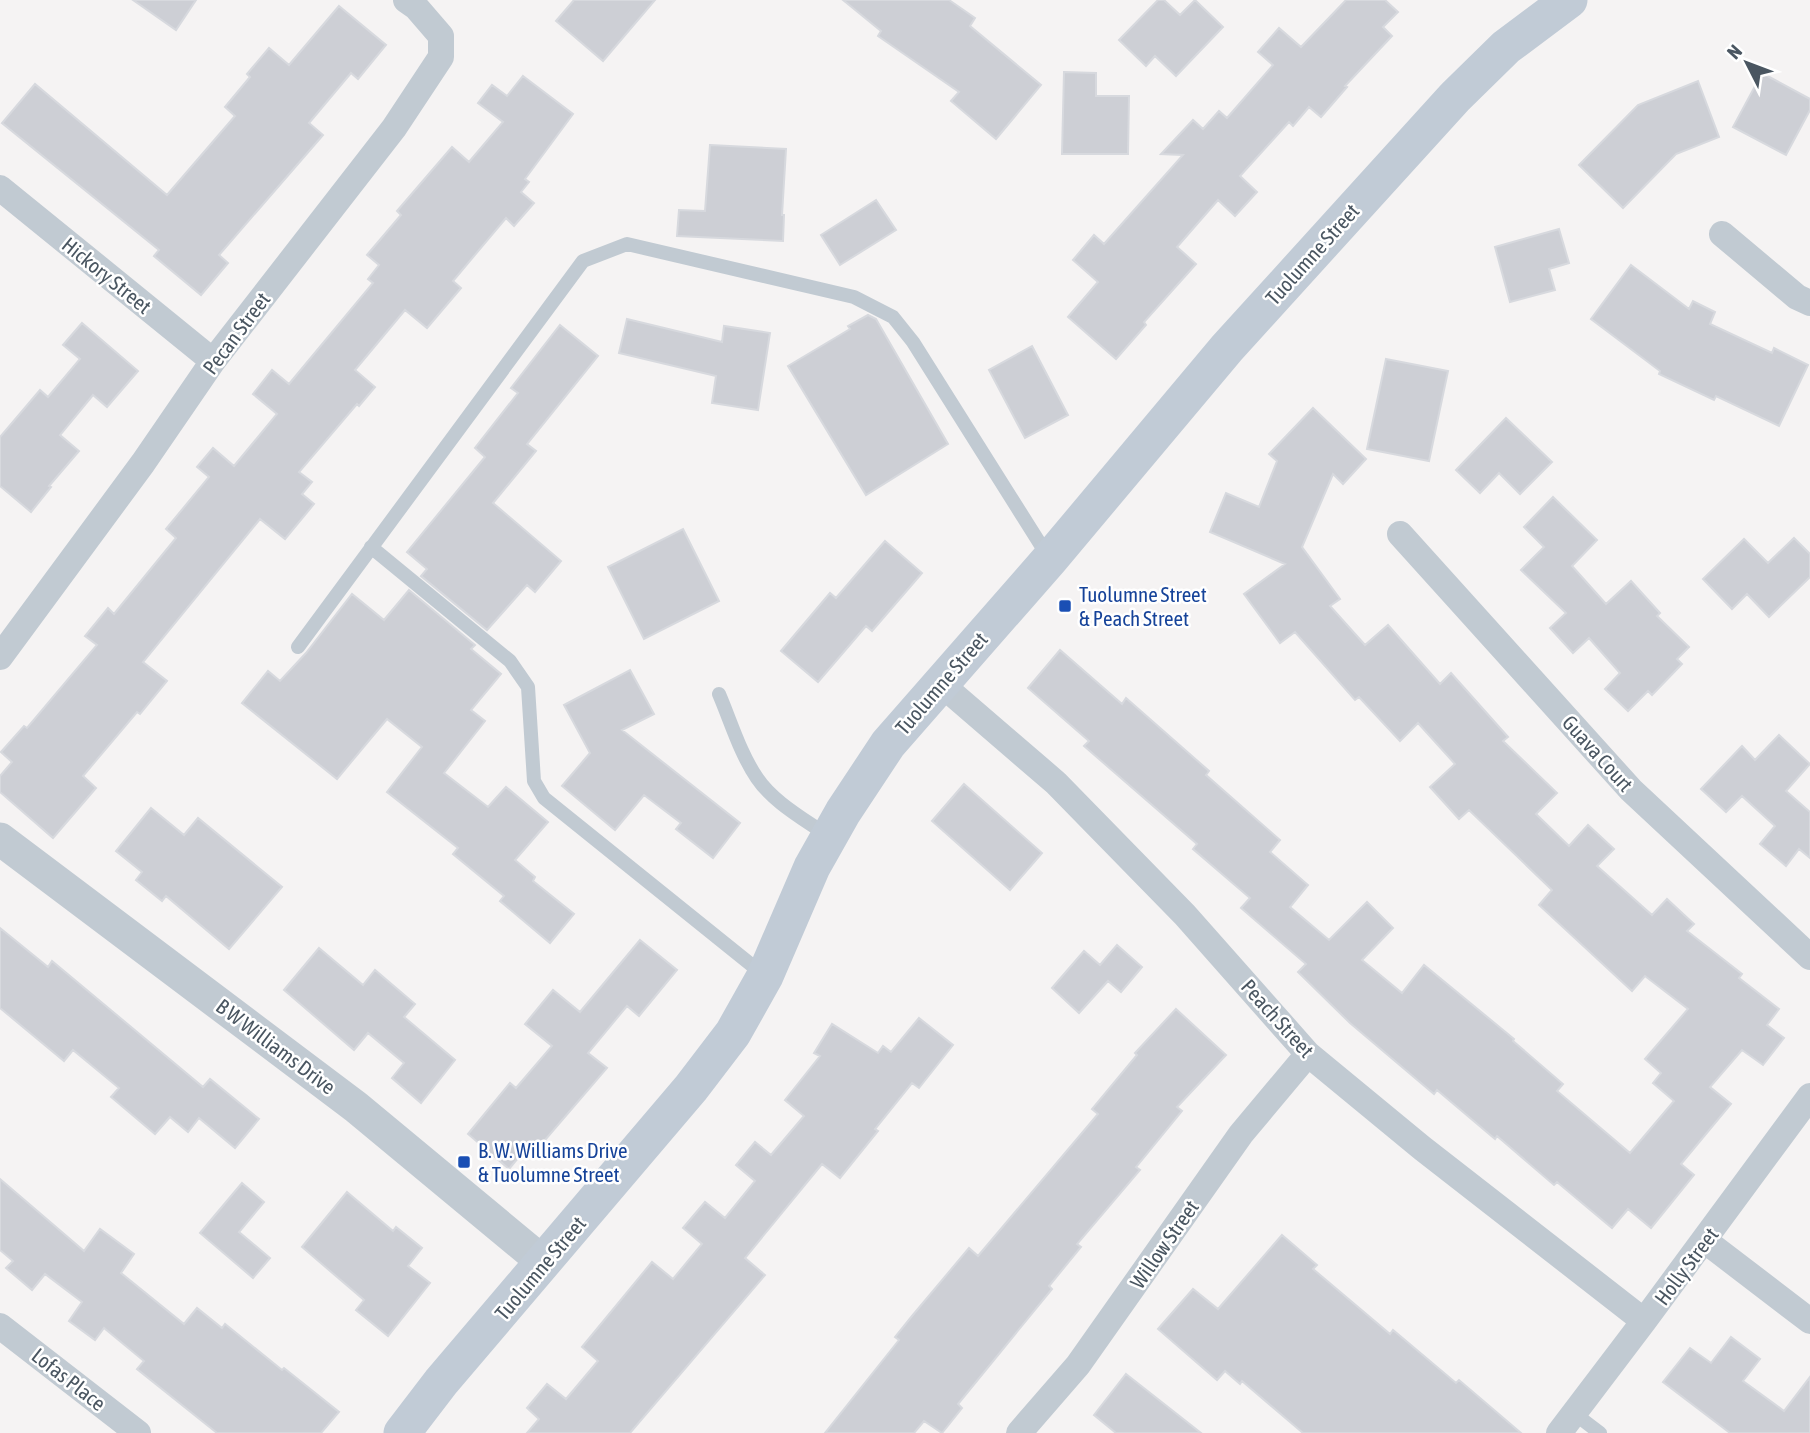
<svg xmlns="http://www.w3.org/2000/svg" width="1810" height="1433" font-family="'Asap Condensed',sans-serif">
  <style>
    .building { fill: #cdcfd5; stroke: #d7d9de; stroke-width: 2 }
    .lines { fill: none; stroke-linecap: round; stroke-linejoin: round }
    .service { stroke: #c1cad2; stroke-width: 14 }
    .minor { stroke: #c1cad2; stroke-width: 26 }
    .tertiary { stroke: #c1cad2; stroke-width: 33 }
    .secondary { stroke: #c1cbd6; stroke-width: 37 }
    .transit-dot { fill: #1a4fb4; stroke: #fff; stroke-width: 2.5 }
    .labels { text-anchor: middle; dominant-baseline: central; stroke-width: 5; stroke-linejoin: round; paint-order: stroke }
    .street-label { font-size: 21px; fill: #4a5661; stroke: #fff }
    .transit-label { font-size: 21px; fill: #164399; stroke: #fff; text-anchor: start }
  </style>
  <rect width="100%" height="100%" fill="#f5f3f3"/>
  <!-- building -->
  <path class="building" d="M 133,0 L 196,0 L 176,30 Z
    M 574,0 L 655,0 L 603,61 L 556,21 Z
    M 843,0 L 949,0 L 975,18 L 970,26 L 1041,85 L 996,139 L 951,101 L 959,92 L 878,36 L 881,31 Z
    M 1158,0 L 1164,0 L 1180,15 L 1195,0 L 1223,27 L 1176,76 L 1155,56 L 1146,66 L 1119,40 Z
    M 1346,0 L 1385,0 L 1398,12 L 1383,27 L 1392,36 L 1345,86 L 1347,87 L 1321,117 L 1309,107 L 1293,126 L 1289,122 L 1240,176 L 1257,192 L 1235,216 L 1218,200 L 1177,247 L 1196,264 L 1144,322 L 1146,325 L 1116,359 L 1068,317 L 1098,282 L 1073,260 L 1094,235 L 1104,244 L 1183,155 L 1161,154 L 1193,120 L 1203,129 L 1219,111 L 1227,118 L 1273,65 L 1258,52 L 1279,28 L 1301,47 Z
    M 339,6 L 386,45 L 358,79 L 351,73 L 309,123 L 323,135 L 219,255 L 228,263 L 201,295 L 154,256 L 159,250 L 2,123 L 35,84 L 167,195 L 235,116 L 225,107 L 250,77 L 247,74 L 269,48 L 289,65 Z
    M 1064,72 L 1096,73 L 1096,96 L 1129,96 L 1128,154 L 1062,154 Z
    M 1762,73 L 1810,99 L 1810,110 L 1786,155 L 1733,127 Z
    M 523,76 L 573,114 L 525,179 L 529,182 L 521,192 L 534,203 L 514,226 L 506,218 L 453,281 L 461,288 L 427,328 L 405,310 L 355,370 L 375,387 L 359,406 L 357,404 L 299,472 L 312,482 L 302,494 L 314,504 L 285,539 L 260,519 L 143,662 L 167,681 L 140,714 L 137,712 L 83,776 L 96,788 L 53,838 L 0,792 L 0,776 L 12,762 L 1,752 L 24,726 L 27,728 L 97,645 L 85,636 L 108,608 L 114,614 L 176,538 L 166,529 L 209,477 L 197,467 L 213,448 L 234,466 L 277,414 L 253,394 L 272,370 L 289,384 L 373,283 L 368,279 L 379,265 L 367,255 L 401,215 L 397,211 L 452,147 L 469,162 L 503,122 L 478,103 L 492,85 L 507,96 Z
    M 1698,81 L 1719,137 L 1676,154 L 1623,208 L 1579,165 L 1638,105 Z
    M 710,145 L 786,149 L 782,215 L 784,215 L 783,241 L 677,236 L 679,210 L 705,211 Z
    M 876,200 L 896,230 L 840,265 L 821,235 Z
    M 1559,229 L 1569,263 L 1549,269 L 1555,290 L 1510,302 L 1495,247 Z
    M 1631,265 L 1689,309 L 1693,301 L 1715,312 L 1710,324 L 1772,353 L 1774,348 L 1808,365 L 1779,426 L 1716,396 L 1714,400 L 1659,374 L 1660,371 L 1591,319 Z
    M 868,315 L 876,319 L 948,444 L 866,495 L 788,366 L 850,329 L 848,326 Z
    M 627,319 L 722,342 L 724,326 L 770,333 L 758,410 L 712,403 L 716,376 L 619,353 Z
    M 82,323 L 138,371 L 107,407 L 93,395 L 60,435 L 79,451 L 49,486 L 51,487 L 31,512 L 0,486 L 0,437 L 40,390 L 48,397 L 80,359 L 63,345 Z
    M 560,325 L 598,356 L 527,444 L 536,451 L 493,503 L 561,561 L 535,592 L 527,585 L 487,630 L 421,576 L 427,569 L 407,552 L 485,457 L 475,448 L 518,393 L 511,388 Z
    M 1032,346 L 1068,415 L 1025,438 L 989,370 Z
    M 1386,359 L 1448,371 L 1429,461 L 1367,449 Z
    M 1313,408 L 1366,459 L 1343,484 L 1333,474 L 1302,547 L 1340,599 L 1330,606 L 1365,645 L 1388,625 L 1440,684 L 1451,673 L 1508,737 L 1503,741 L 1557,793 L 1536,814 L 1569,846 L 1588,825 L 1614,849 L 1597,866 L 1652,915 L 1667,899 L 1694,924 L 1687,931 L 1742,974 L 1739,978 L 1779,1009 L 1767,1025 L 1784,1038 L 1763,1065 L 1742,1050 L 1710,1087 L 1731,1104 L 1681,1164 L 1694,1175 L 1651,1228 L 1628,1209 L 1612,1228 L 1557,1182 L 1554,1185 L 1497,1136 L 1495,1139 L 1437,1090 L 1434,1094 L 1350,1023 L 1298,972 L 1306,964 L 1241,908 L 1250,898 L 1193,849 L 1197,844 L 1084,746 L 1089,741 L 1028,688 L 1060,650 L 1122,704 L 1126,698 L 1209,771 L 1206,775 L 1280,840 L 1270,852 L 1308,885 L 1290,907 L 1329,940 L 1367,902 L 1393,928 L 1362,960 L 1402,993 L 1424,965 L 1514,1039 L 1513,1041 L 1563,1084 L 1557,1091 L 1630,1153 L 1674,1101 L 1653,1083 L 1661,1073 L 1645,1059 L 1688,1009 L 1645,976 L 1632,991 L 1539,905 L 1552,890 L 1469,810 L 1459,819 L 1430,787 L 1455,764 L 1418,723 L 1400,741 L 1359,697 L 1355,700 L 1295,632 L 1280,643 L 1244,594 L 1285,564 L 1210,532 L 1226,493 L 1259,507 L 1277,461 L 1269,454 Z
    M 1506,418 L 1552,462 L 1520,494 L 1499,473 L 1480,493 L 1456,470 Z
    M 1553,497 L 1597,540 L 1572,566 L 1606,604 L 1631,581 L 1660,613 L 1657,616 L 1689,647 L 1677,659 L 1682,664 L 1652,695 L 1648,691 L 1628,711 L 1605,689 L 1620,673 L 1589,638 L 1573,653 L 1550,628 L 1566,613 L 1521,570 L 1544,547 L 1524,527 Z
    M 683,529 L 719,601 L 644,639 L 608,567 Z
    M 1794,538 L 1810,554 L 1810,577 L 1769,617 L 1747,594 L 1732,609 L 1703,579 L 1744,539 L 1768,563 Z
    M 885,541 L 922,573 L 872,631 L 866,626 L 818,682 L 781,651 L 830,593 L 836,598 Z
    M 409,590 L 475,645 L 471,649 L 501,674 L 471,710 L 485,721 L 444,773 L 488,807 L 506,787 L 548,822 L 515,860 L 535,877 L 533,881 L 574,914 L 550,943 L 500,901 L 504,896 L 453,854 L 458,848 L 387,792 L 422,747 L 387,719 L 337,779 L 242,703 L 268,671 L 280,681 L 306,653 L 352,594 L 384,620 Z
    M 630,670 L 654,714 L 622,730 L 740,823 L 713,858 L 676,829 L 681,823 L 644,795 L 615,830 L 562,786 L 590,753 L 564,705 Z
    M 1779,735 L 1810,764 L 1786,791 L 1810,812 L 1810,858 L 1799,849 L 1786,866 L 1760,844 L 1775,826 L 1742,796 L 1726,812 L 1701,789 L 1742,746 L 1755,760 Z
    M 964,784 L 1042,853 L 1010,890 L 932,821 Z
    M 151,808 L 184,835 L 198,818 L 282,887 L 229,949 L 166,896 L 162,901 L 136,880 L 142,872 L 116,851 Z
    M 0,928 L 48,967 L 52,961 L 203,1087 L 210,1079 L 259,1119 L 235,1148 L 199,1118 L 188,1132 L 170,1117 L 155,1134 L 111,1097 L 119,1088 L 73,1050 L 64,1061 L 0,1008 Z
    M 640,940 L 677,970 L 639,1016 L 627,1006 L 588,1053 L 607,1068 L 539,1147 L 532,1141 L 509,1169 L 468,1134 L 510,1083 L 516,1088 L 552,1046 L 525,1024 L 553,990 L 580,1012 Z
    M 1117,945 L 1142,967 L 1121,992 L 1108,981 L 1079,1013 L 1052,988 L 1084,951 L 1100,965 Z
    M 319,948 L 363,985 L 375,970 L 415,1004 L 404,1017 L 455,1060 L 421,1103 L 392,1078 L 404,1063 L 368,1033 L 354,1050 L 284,990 Z
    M 1176,1009 L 1226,1055 L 1177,1107 L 1182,1111 L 1136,1167 L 1140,1170 L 1077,1244 L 1081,1247 L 1049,1286 L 1052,1289 L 958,1404 L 962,1408 L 942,1433 L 924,1421 L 914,1433 L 825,1433 L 899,1340 L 895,1337 L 912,1316 L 969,1248 L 978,1256 L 1098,1114 L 1092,1109 L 1137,1055 L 1135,1053 Z
    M 919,1018 L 953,1045 L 919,1088 L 912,1083 L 875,1129 L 878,1131 L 840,1178 L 822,1164 L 745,1258 L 765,1275 L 630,1433 L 527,1433 L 539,1419 L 527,1408 L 547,1384 L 566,1399 L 598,1361 L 582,1347 L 652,1262 L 673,1279 L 702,1244 L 683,1228 L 705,1202 L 725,1218 L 755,1181 L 736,1165 L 755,1142 L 771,1155 L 804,1116 L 785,1100 L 820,1056 L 814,1053 L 832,1024 L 878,1053 L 883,1046 L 891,1052 Z
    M 0,1179 L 84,1251 L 100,1229 L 134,1254 L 121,1273 L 184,1324 L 197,1308 L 222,1328 L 225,1324 L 282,1370 L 284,1368 L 339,1412 L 321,1433 L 217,1433 L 137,1369 L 144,1361 L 104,1328 L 95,1340 L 69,1321 L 82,1302 L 45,1274 L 32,1290 L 6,1268 L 13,1261 L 0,1250 Z
    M 242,1183 L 264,1202 L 239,1232 L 270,1258 L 253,1278 L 200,1233 Z
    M 347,1192 L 393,1231 L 396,1227 L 422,1248 L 408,1266 L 430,1283 L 388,1336 L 356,1310 L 364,1300 L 302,1247 Z
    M 1282,1235 L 1317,1265 L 1313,1269 L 1390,1334 L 1393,1330 L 1456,1383 L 1459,1380 L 1521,1433 L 1303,1433 L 1242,1381 L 1240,1384 L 1225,1371 L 1217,1380 L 1158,1329 L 1193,1289 L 1218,1309 Z
    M 1731,1337 L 1760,1359 L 1743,1381 L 1784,1411 L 1810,1377 L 1810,1433 L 1730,1433 L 1663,1382 L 1690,1348 L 1711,1363 Z
    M 1126,1374 L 1201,1433 L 1116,1433 L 1094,1415 Z"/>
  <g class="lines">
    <!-- service -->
    <path class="service" d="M 371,547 L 510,661 L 528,687 L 534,781 L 544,798 L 764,975
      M 298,647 L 583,261 L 627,244 L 854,297 L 893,317 L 913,342 L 1049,558
      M 719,694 C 731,722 740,753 757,778 C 773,802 804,819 828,836
      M 1575,1414 L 1600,1433"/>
    <!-- minor -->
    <path class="minor" d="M 0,188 L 213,361
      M 1722,234 L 1797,297 L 1810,303
      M 1400,534 L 1631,790 L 1810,957
      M 0,657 L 143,463 L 213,361 L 394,128 L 441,57 L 441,36 L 416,7 L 406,0
      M 941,684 L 1056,783 L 1185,915 L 1308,1054 L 1422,1148 L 1644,1321
      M 1704,1240 L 1810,1321
      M 0,1326 L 138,1433
      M 1019,1433 L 1078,1365 L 1241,1134 L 1308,1054
      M 1559,1433 L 1644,1321 L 1810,1096"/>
    <!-- tertiary -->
    <path class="tertiary" d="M 0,839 L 356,1107 L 544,1263"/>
    <!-- secondary -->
    <path class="secondary" d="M 402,1433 L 441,1382 L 691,1088 L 733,1033 L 765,976 L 812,867 L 843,812 L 888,744 L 1050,559 L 1227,348 L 1455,97 L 1506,47 L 1569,0"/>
  </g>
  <!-- markers -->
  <g class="transit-dot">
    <rect x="1058" y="599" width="14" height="14" rx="3.5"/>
    <rect x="457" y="1155" width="14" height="14" rx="3.5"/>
  </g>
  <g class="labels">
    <!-- street labels -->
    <g class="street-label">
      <text transform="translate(1312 254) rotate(-48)">Tuolumne Street</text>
      <text transform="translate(107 275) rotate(39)">Hickory Street</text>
      <text transform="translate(236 333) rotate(-53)">Pecan Street</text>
      <text transform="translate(941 683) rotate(-49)">Tuolumne Street</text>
      <text transform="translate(1598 753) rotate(48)">Guava Court</text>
      <text transform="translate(1278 1018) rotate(48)">Peach Street</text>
      <text transform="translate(276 1046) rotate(37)">B W Williams Drive</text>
      <text transform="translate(1164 1244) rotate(-55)">Willow Street</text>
      <text transform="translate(1686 1266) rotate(-53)">Holly Street</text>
      <text transform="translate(540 1268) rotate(-50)">Tuolumne Street</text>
      <text transform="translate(69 1379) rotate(38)">Lofas Place</text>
    </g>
    <!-- transit labels -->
    <g class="transit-label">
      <text x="1079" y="594">Tuolumne Street<tspan x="1079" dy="24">&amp; Peach Street</tspan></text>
      <text x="478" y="1150">B. W. Williams Drive<tspan x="478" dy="24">&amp; Tuolumne Street</tspan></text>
    </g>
  </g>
  <!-- north arrow -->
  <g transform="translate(1747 63) rotate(312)" stroke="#ffffff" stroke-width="5" paint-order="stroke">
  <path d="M0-5L12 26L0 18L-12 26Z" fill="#4a5661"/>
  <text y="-10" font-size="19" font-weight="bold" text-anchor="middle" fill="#4a5661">N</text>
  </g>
</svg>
